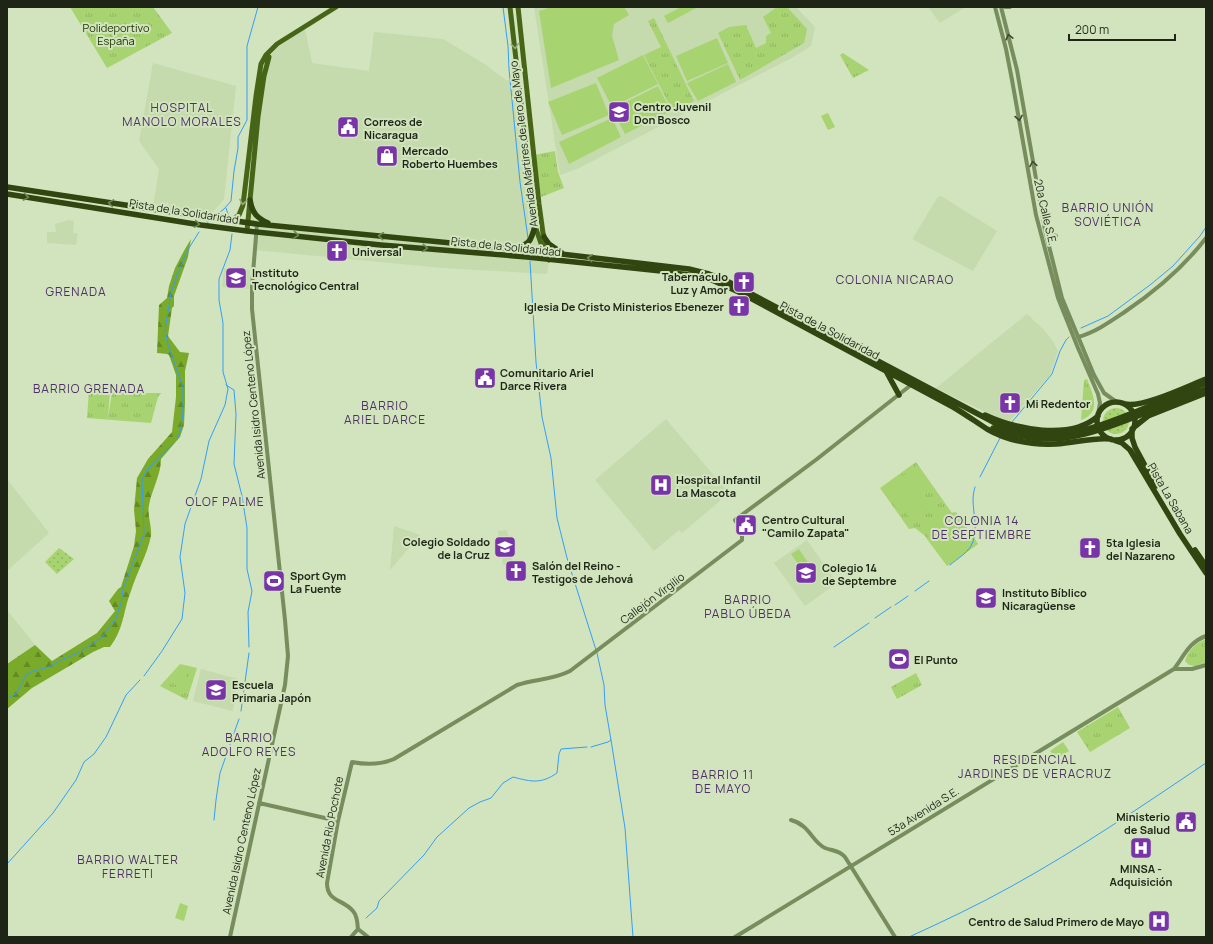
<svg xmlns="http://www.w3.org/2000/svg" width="1213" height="944" font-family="Manrope,sans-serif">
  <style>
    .built { fill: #c5daad }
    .grass { fill: url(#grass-tufts) }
    .forest { fill: url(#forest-firs) }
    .garden { fill: url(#garden-dots) }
    .pitch { fill: #a8d371 }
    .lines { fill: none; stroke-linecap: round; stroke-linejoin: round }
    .stream { stroke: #359ef6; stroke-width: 1 }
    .tertiary { stroke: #778d5d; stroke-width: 4 }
    .secondary { stroke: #476517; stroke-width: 5 }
    .primary { stroke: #304510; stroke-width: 5.5 }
    .primary-bridge { stroke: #304510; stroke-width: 5.5 }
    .oneway { stroke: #3d4930 }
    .oneway2 { stroke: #93ab72 }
    .oneway3 { stroke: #708555 }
    .labels { text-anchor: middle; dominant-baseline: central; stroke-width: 4; stroke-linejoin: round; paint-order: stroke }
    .park-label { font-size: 11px; fill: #223502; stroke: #d1e4bd }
    .poi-label { font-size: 11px; font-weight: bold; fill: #1e2517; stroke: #d1e4bd; text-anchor: start }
    .street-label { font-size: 11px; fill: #1e2517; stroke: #d1e4bd }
    .neighbourhood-label { font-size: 12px; letter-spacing: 1px; fill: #4f2f68; stroke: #d1e4bd }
  </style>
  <defs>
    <pattern id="grass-tufts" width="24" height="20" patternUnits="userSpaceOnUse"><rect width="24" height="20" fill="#a8d371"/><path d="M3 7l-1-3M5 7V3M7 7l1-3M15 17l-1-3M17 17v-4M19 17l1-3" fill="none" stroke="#90b561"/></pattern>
    <pattern id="forest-firs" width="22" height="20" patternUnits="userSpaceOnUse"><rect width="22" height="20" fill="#79aa2a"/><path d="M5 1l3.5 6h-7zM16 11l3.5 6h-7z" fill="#638a23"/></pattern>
    <pattern id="garden-dots" width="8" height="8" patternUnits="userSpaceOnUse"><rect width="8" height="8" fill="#a8d371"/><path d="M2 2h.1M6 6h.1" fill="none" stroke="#90b561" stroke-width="1.8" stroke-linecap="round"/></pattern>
  </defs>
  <rect width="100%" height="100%" fill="#d1e4bd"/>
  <!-- built -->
  <path class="built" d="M 534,7 L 796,7 L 815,27 L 811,46 L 797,55 L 579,168 L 560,175 Z
    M 928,7 L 966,7 L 940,23 Z
    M 305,29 L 312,63 L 369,71 L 374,32 L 443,39 L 483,63 L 506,80 L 518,80 L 535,226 L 549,260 L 547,274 L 443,268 L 255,250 L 257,224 L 248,223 L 258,117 L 269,57 L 277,48 Z
    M 153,63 L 236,86 L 224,199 L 211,214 L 169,208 L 168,202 L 165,204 L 165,207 L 153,206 L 159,169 L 139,141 Z
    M 941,196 L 997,231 L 973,271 L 914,240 L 913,238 L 937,198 Z
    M 69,220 L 74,221 L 73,233 L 78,234 L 76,245 L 47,243 L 47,232 L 56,232 L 55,224 Z
    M 224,268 L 250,270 L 249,289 L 222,287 Z
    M 1027,314 L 1043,329 L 1053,341 L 1058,351 L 1050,375 L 1008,423 L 936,388 Z
    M 666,419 L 727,491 L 719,498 L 720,501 L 682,533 L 679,530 L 654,551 L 595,480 Z
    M 7,479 L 49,533 L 7,571 Z
    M 394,526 L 420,535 L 390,570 Z
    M 507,530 L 512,563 L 503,565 L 498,531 Z
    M 807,540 L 837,583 L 805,606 L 774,563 Z
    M 7,610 L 35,645 L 7,664 Z
    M 201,669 L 238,679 L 233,711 L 193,701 Z"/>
  <!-- grass -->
  <path class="grass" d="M 70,7 L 153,7 L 172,33 L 107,68 Z
    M 777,7 L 787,7 L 807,29 L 804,43 L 740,80 L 718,33 L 729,27 L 746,25 L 756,48 L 766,43 L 766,36 L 771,33 L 763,17 Z
    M 654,18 L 694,101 L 673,112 L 644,55 L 661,47 L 648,21 Z
    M 843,53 L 869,70 L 853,78 L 840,55 Z
    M 555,151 L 558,172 L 564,188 L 541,197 L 534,155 Z
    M 1087,379 C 1093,395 1102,412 1081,420 L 1084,380 Z
    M 89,390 L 110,392 L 108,417 L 112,393 L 161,393 L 158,397 L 151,423 L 87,418 Z
    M 916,462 L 952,513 L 956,512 L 978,544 L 947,566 L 924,535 L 915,528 L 909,529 L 880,488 Z
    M 799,549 L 811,567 L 804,572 L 791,554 Z
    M 1206,639 L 1206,662 L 1196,666 L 1189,665 L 1185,661 C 1188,650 1196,643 1206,639 Z
    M 180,664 L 197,668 L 187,700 L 160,686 Z
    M 916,673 L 922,685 L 897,699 L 891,687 Z
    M 1118,707 L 1130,728 L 1090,752 L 1077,732 Z"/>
  <!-- forest -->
  <path class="forest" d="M 191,239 L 188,257 L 174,296 L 174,306 L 172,308 L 168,336 L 180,352 L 189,353 L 185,371 L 185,404 L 184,425 L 180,437 L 161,459 C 161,475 152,489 149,505 C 147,515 152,526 151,536 C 147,555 137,572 131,591 C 123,611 124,629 110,647 L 104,647 L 93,652 L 32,688 L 7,709 L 7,664 L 35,645 L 52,661 L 97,633 L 115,611 L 109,601 L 118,589 L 121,587 L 134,546 L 136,531 L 134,510 L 137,478 L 148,459 L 172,432 L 176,397 L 176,375 L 169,355 L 167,354 L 157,353 L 159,305 L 167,298 L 169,286 L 175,268 L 185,249 Z"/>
  <!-- garden -->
  <path class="garden" d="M1103 421a13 13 0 1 1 26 0a13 13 0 1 1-26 0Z
    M 59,548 L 74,559 L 57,574 L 45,562 Z"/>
  <!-- pitch -->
  <path class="pitch" d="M 551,7 L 624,7 L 629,15 L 614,24 L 612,36 L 619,60 L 551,88 L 539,11 Z
    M 681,7 L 698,7 L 668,23 L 664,16 Z
    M 717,38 L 728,63 L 687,81 L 676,56 Z
    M 643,55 L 658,84 L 612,107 L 597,78 Z
    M 728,64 L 736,82 L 698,101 L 687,83 Z
    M 596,83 L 609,115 L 562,135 L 548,102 Z
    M 658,86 L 671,111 L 625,134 L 612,109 Z
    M 828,113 L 835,127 L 828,130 L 821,116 Z
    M 612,118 L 621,137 L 569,164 L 559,142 Z
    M 917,465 L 933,487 L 899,511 L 883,490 Z
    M 917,501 L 923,509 L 910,518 L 904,511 Z
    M 955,512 L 978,544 L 949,565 L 926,533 Z
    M 179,669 L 188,672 L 183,687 L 174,684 Z
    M 1063,742 L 1069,751 L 1056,759 L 1050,751 Z
    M 180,903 L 188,906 L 184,921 L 175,918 Z"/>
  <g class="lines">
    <!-- stream -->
    <path class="stream" d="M 503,7 L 508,46 L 509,69 L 520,182 L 528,238
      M 226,208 L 229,217
      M 216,215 L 224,209 L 231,201 L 234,171 L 238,148 L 238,137 L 247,120 L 247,46 L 258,7
      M 207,222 L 208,222
      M 530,261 L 536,362 L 542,417 L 551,458 L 557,518 L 567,558 L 596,650
      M 1081,328 L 1108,316 L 1150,285 L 1173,266 L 1200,236 L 1206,227
      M 226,385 L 234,390 L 236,414 L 234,464 L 242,496 L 247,528 L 247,569 L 252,591 L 248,612 L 249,647
      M 1012,422 L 1052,374 L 1060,351 L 1066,340 L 1069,337
      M 980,477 L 1000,438
      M 950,565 C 957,559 966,554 971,546 C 979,532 973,514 973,499 C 973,495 974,491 975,487
      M 915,591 L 929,581
      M 895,605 L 908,596
      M 875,618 L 891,607
      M 834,647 L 869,623
      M 144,676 L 162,651 L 182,619 L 185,593 L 180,557 L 185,524 L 201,479 L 209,441 L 225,405 L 228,389 L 223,372 L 223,323 L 219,300 L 219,279 L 230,250 L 232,234
      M 7,698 L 16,694 L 26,675 L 33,671 L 49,667 L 61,660 L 78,653 L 95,642 L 102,637 L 116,618 L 121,603 L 123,589 L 144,534 L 142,480 L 146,471 L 178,438 L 181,428 L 183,412 L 183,387 L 168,345 L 165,330 L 171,293 L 177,275 L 189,248 L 199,232
      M 241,711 L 249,653
      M 611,740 L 625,828 L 633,937
      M 591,747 L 608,742 L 611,740 L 605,705 L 604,685 L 597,653
      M 214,820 L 216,800 L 220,773 L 239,719
      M 7,864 L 53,813 L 76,780 L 84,762 L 94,754 L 106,737 L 126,695 L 140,680
      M 366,918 L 377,908 L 379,901 L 424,855 L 437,837 L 469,808 L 480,802 L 491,798 L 503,783 L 513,777 C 532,782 541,784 557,773 L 559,754 L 561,749 L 587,747
      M 909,937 C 944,921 978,905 1012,886 C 1079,849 1142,806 1206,763"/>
    <!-- tertiary -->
    <path class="tertiary" d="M 995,7 L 1006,49 L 1012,80 L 1036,215 L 1058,298 L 1078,348 L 1098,394 L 1100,403 L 1098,414
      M 1001,7 L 1017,70 L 1045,230 L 1062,298 L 1094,375 L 1104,393 L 1118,403
      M 1005,7 L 1010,7
      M 1046,231 L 1050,234 L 1056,236
      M 1078,337 C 1096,332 1111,321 1126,311 C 1157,290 1183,268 1206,238
      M 1174,669 L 1192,669 L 1206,665
      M 259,803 L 338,821
      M 791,820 C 810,825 812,842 825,848 C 833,851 839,850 845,857 L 895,937
      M 358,929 C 357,923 358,917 353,911 C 343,899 327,902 327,883 L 338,821 L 352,762 C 367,765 380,765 394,759 L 517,685 C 534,679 553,680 570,671 L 742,540 L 742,530 L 735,520 L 817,459 L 911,385
      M 358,929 L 368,937
      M 230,937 L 285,685 L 288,656 L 285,620 L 252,309 L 252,286 L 257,224
      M 351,937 L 358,929
      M 735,937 L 1174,669 C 1184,656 1189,642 1206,636"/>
    <!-- secondary -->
    <path class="secondary" d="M 510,7 L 535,226 L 544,252 L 549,260
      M 518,7 L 539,204 L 543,233 L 550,255
      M 232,220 L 239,215 L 243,205 L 256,96 L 261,64 L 266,55 L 277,44 L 336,7
      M 247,231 L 258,117 L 264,76 L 269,57"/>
    <!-- primary -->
    <path class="primary" d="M 7,187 L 158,210 L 257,224 L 544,252 L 689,269 L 709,274 L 725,280 L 995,423
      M 7,194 L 201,225 L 247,231 L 381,245 L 527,257 L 661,271 L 702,277 L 714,281 L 741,293 L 953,407 C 965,414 976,422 987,429 C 1008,441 1033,445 1056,444 C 1075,443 1093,437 1111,439
      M 250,200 C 252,213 257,218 268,223
      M 544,237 L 549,244 L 562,253
      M 515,248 C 530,244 531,241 535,226
      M 886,371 L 899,395
      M1097 421a19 19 0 1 1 38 0a19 19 0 1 1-38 0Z
      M 1125,404 C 1143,408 1188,386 1206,379
      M 985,415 C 1015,429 1070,441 1098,416
      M 1133,428 L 1148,416 L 1206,393
      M 1132,429 L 1132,438 L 1135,447 L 1156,486
      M 1113,440 L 1122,443 L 1130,450 L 1180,534 L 1206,573
      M 1195,550 L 1206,566"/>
    <!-- primary-bridge -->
    <path class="primary-bridge" d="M 995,423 C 1048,445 1085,432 1135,412 C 1159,402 1182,393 1206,383
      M 993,428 C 1047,450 1086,436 1138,416 C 1160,407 1183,398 1206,389"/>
  </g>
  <!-- one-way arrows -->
  <defs><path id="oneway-chevron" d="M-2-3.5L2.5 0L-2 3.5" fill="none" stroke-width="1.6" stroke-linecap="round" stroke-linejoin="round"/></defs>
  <g class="oneway">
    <use href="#oneway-chevron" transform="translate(1009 37) rotate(-104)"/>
    <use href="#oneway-chevron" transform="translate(1019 118) rotate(80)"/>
    <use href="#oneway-chevron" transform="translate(1033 164) rotate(-99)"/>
  </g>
  <g class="oneway2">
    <use href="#oneway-chevron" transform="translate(515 46) rotate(84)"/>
    <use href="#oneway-chevron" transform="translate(243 202) rotate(100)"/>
  </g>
  <g class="oneway3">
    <use href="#oneway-chevron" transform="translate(26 197) rotate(9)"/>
    <use href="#oneway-chevron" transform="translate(111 203) rotate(-171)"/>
    <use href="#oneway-chevron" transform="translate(197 224) rotate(9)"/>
    <use href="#oneway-chevron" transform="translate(296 235) rotate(5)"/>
    <use href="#oneway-chevron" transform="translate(381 236) rotate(-174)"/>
    <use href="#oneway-chevron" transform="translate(425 248) rotate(4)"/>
    <use href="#oneway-chevron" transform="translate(590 258) rotate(-173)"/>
  </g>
  <!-- icons -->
  <defs>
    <g id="school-square" transform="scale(1.15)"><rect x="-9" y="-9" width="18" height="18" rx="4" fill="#7934a8" stroke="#d1e4bd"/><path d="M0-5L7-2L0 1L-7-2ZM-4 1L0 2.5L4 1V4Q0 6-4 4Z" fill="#fff"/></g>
    <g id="civic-square" transform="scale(1.15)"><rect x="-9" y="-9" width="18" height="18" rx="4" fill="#7934a8" stroke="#d1e4bd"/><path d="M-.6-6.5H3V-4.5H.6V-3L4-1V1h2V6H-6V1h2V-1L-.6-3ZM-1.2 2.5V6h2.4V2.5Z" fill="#fff"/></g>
    <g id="shop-square" transform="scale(1.15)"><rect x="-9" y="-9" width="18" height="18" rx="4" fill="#7934a8" stroke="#d1e4bd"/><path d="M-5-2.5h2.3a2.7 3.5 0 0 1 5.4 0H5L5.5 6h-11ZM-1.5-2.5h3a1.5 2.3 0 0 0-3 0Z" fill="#fff"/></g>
    <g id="church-square" transform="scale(1.15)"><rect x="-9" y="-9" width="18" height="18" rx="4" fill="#7934a8" stroke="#d1e4bd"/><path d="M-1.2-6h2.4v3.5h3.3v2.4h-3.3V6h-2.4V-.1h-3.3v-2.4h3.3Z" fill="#fff"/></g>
    <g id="university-square" transform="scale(1.15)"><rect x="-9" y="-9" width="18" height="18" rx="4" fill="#7934a8" stroke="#d1e4bd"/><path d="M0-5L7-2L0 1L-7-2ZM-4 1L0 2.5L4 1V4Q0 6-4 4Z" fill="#fff"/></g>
    <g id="hospital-square" transform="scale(1.15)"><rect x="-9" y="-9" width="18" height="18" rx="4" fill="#7934a8" stroke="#d1e4bd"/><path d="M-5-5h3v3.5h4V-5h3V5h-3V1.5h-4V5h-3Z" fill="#fff"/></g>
    <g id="stadium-square" transform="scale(1.15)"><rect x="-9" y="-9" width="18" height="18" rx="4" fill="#7934a8" stroke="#d1e4bd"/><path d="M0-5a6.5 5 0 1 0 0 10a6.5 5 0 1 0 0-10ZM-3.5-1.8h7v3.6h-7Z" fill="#fff"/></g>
  </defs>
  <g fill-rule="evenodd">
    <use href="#school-square" x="619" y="112"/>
    <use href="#civic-square" x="348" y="127"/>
    <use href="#shop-square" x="387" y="156"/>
    <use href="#church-square" x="337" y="251"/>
    <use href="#university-square" x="236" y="278"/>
    <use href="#church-square" x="744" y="282"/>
    <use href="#church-square" x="739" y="306"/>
    <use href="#civic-square" x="485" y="378"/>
    <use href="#church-square" x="1010" y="403"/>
    <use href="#hospital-square" x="661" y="485"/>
    <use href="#civic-square" x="746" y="525"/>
    <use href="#school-square" x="505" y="547"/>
    <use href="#church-square" x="1090" y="548"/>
    <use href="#church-square" x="516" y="571"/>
    <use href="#school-square" x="806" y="573"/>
    <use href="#stadium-square" x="274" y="581"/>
    <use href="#university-square" x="986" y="598"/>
    <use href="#stadium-square" x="899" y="659"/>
    <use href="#school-square" x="216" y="690"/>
    <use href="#civic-square" x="1186" y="822"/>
    <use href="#hospital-square" x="1141" y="848"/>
    <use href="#hospital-square" x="1159" y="921"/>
  </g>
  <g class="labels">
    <!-- park labels -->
    <g class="park-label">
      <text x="116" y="27">Polideportivo<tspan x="116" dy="13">España</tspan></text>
    </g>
    <!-- poi labels -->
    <g class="poi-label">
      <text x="634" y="106">Centro Juvenil<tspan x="634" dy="13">Don Bosco</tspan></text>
      <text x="364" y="121">Correos de<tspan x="364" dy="13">Nicaragua</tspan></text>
      <text x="402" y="150">Mercado<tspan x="402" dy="13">Roberto Huembes</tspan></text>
      <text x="352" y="251">Universal</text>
      <text x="252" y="272">Instituto<tspan x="252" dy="13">Tecnológico Central</tspan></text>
      <text x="728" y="276" text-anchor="end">Tabernáculo<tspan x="728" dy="13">Luz y Amor</tspan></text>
      <text x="724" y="306" text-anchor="end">Iglesia De Cristo Ministerios Ebenezer</text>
      <text x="500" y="372">Comunitario Ariel<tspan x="500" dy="13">Darce Rivera</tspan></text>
      <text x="1026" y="403">Mi Redentor</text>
      <text x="676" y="479">Hospital Infantil<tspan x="676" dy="13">La Mascota</tspan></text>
      <text x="762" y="519">Centro Cultural<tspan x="762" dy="13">"Camilo Zapata"</tspan></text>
      <text x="490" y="541" text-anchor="end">Colegio Soldado<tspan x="490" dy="13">de la Cruz</tspan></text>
      <text x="1106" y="542">5ta Iglesia<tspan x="1106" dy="13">del Nazareno</tspan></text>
      <text x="532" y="565">Salón del Reino -<tspan x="532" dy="13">Testigos de Jehová</tspan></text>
      <text x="822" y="567">Colegio 14<tspan x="822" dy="13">de Septembre</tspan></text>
      <text x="290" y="575">Sport Gym<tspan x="290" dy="13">La Fuente</tspan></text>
      <text x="1002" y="592">Instituto Bíblico<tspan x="1002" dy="13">Nicaragüense</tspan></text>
      <text x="914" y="659">El Punto</text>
      <text x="232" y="684">Escuela<tspan x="232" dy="13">Primaria Japón</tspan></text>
      <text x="1170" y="816" text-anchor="end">Ministerio<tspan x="1170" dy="13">de Salud</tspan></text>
      <text x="1141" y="868" text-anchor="middle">MINSA -<tspan x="1141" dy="13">Adquisición</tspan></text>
      <text x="1144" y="921" text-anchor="end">Centro de Salud Primero de Mayo</text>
    </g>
    <!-- street labels -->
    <g class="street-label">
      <text transform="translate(523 144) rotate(-97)">Avenida Mártires de 1ero de Mayo</text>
      <text transform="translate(184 211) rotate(9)">Pista de la Solidaridad</text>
      <text transform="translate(1046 212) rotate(77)">20a Calle S.E.</text>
      <text transform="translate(506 246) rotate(6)">Pista de la Solidaridad</text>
      <text transform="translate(830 330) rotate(28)">Pista de la Solidaridad</text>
      <text transform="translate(253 405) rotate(-96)">Avenida Isidro Centeno López</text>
      <text transform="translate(1171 498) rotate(60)">Pista La Sabana</text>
      <text transform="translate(652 598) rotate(-37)">Callejón Virgilio</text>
      <text transform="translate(923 811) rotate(-32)">53a Avenida S.E.</text>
      <text transform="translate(329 827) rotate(-79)">Avenida Rio Pochote</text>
      <text transform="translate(241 841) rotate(-78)">Avenida Isidro Centeno López</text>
    </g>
    <!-- neighbourhood labels -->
    <g class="neighbourhood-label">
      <text x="182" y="107">HOSPITAL<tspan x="182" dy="14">MANOLO MORALES</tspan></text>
      <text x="1108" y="207">BARRIO UNIÓN<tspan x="1108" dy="14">SOVIÉTICA</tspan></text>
      <text x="895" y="279">COLONIA NICARAO</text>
      <text x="76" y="291">GRENADA</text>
      <text x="89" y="388">BARRIO GRENADA</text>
      <text x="385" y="405">BARRIO<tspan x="385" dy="14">ARIEL DARCE</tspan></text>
      <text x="225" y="501">OLOF PALME</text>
      <text x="982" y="520">COLONIA 14<tspan x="982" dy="14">DE SEPTIEMBRE</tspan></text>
      <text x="748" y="599">BARRIO<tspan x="748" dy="14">PABLO ÚBEDA</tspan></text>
      <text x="249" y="737">BARRIO<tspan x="249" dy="14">ADOLFO REYES</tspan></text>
      <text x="1035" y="759">RESIDENCIAL<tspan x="1035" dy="14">JARDINES DE VERACRUZ</tspan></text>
      <text x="723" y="774">BARRIO 11<tspan x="723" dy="14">DE MAYO</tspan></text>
      <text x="128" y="859">BARRIO WALTER<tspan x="128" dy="14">FERRETI</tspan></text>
    </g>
  </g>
  <!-- border -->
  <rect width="1213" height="944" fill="none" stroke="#1e2517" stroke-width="16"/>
  <!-- scale -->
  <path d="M1069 34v6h106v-6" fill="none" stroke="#1e2517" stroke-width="2"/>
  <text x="1075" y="34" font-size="12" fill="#1e2517" stroke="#d1e4bd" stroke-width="3" paint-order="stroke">200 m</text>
</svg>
